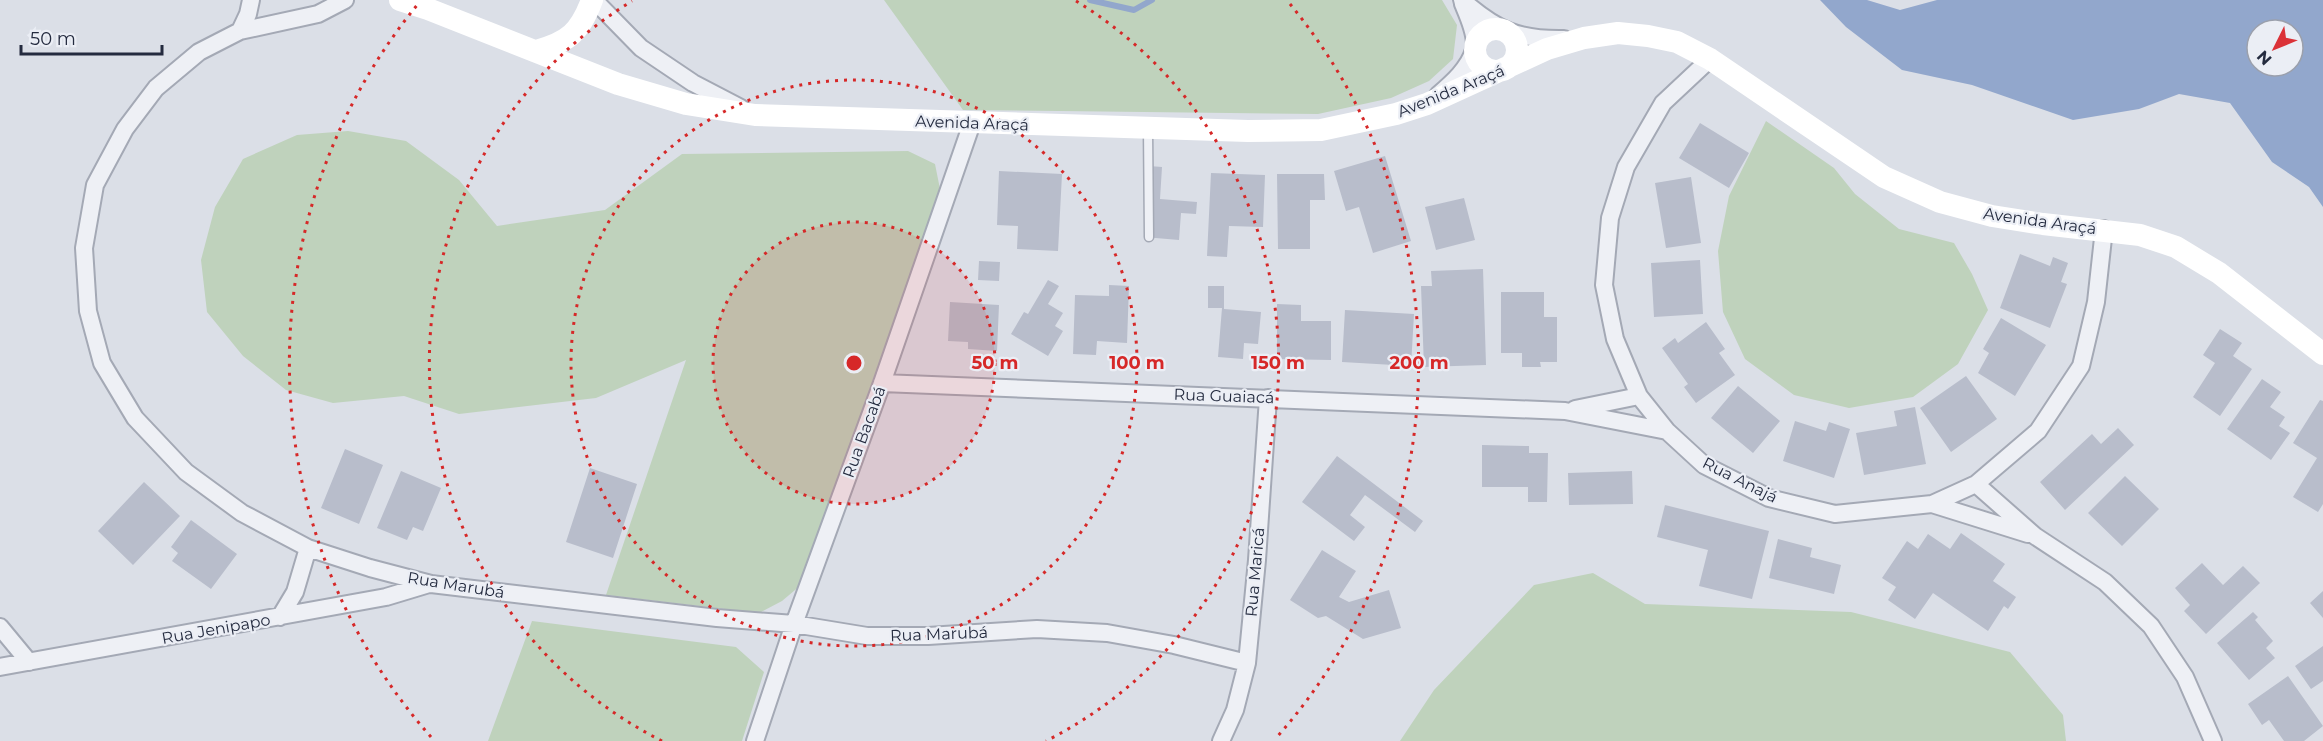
<svg xmlns="http://www.w3.org/2000/svg" width="2323" height="741" font-family="Montserrat,sans-serif">
  <style>
    .green { fill: #bfd2bc }
    .water { fill: #92a7cc; fill-rule: evenodd }
    .lines { fill: none; stroke-linecap: round; stroke-linejoin: round }
    .stream { stroke: #92a7cc; stroke-width: 6 }
    .building { fill: #b8bdcb }
    .lane-casing { stroke: #a4a9b5; stroke-width: 11 }
    .street-casing { stroke: #a4a9b5; stroke-width: 20 }
    .lane { stroke: #eef0f5; stroke-width: 8 }
    .street { stroke: #eef0f5; stroke-width: 16 }
    .secondary { stroke: #fff; stroke-width: 22 }
    .ring { fill: none; stroke: #d62828; stroke-width: 3; stroke-dasharray: 3 6 }
    .labels { text-anchor: middle; dominant-baseline: central; stroke-width: 4.5; stroke-linejoin: round; paint-order: stroke }
    .street-label { font-size: 16px; fill: #242b3f; stroke: #ebeef5 }
    .centre { fill: #d62828; stroke: #ebeef5; stroke-width: 3 }
    .ring-label { font-size: 18px; text-anchor: middle; font-weight: bold; fill: #d62828; stroke: #ebeef5; stroke-width: 4.5; stroke-linejoin: round; paint-order: stroke }
  </style>
  <rect width="100%" height="100%" fill="#dbdfe7"/>
  <!-- green -->
  <path class="green" d="M 884,0 L 1442,0 L 1457,25 L 1453,59 L 1429,81 L 1391,98 L 1318,114 L 963,110 Z
    M 1766,121 L 1834,168 L 1855,194 L 1899,229 L 1954,243 L 1972,274 L 1988,310 L 1958,364 L 1913,397 L 1849,408 L 1794,395 L 1745,359 L 1723,312 L 1718,251 L 1729,196 Z
    M 348,131 L 406,141 L 459,180 L 497,226 L 605,210 L 682,154 L 908,151 L 935,164 L 940,189 L 801,585 L 782,601 L 759,613 L 606,595 L 686,360 L 596,398 L 459,414 L 404,396 L 333,403 L 286,390 L 243,356 L 207,312 L 201,260 L 215,207 L 243,159 L 297,135 Z
    M 1593,573 L 1645,604 L 1851,612 L 2010,652 L 2063,715 L 2066,741 L 1400,741 L 1434,690 L 1534,585 Z
    M 532,621 L 736,647 L 764,672 L 742,741 L 488,741 Z"/>
  <!-- water -->
  <path class="water" d="M 1820,0 L 1867,0 L 1900,10 L 1937,0 L 2323,0 L 2323,207 L 2309,187 L 2272,162 L 2230,103 L 2179,94 L 2139,109 L 2073,120 L 1972,85 L 1902,70 L 1846,27 ZM 2257,30 L 2293,30 L 2293,66 L 2257,66 Z"/>
  <g class="lines">
    <!-- stream -->
    <path class="stream" d="M 1090,0 L 1134,10 L 1152,0"/>
  </g>
  <!-- building -->
  <path class="building" d="M 1700,123 L 1749,153 L 1729,188 L 1679,158 Z
    M 1385,156 L 1411,241 L 1373,253 L 1359,207 L 1346,211 L 1334,171 Z
    M 1149,166 L 1162,167 L 1160,199 L 1197,202 L 1196,214 L 1181,213 L 1179,240 L 1144,237 Z
    M 999,171 L 1062,174 L 1058,251 L 1017,249 L 1018,226 L 997,225 Z
    M 1211,173 L 1265,175 L 1263,227 L 1229,226 L 1227,257 L 1207,256 Z
    M 1277,174 L 1324,174 L 1325,200 L 1310,200 L 1310,249 L 1278,249 Z
    M 1691,177 L 1701,243 L 1666,248 L 1655,183 Z
    M 1464,198 L 1475,240 L 1436,250 L 1425,207 Z
    M 2020,254 L 2050,266 L 2053,257 L 2068,263 L 2061,282 L 2067,284 L 2050,328 L 2000,308 Z
    M 1700,260 L 1703,314 L 1654,317 L 1651,263 Z
    M 979,261 L 1000,262 L 999,281 L 978,280 Z
    M 1483,269 L 1486,365 L 1424,367 L 1421,286 L 1432,286 L 1431,271 Z
    M 1048,280 L 1059,286 L 1048,304 L 1063,313 L 1055,326 L 1063,331 L 1048,356 L 1011,334 L 1024,312 L 1028,314 Z
    M 1109,285 L 1129,286 L 1127,343 L 1097,341 L 1096,355 L 1073,354 L 1075,295 L 1109,296 Z
    M 1208,286 L 1224,286 L 1224,309 L 1261,312 L 1258,344 L 1244,343 L 1243,359 L 1218,357 L 1222,308 L 1208,308 Z
    M 1501,292 L 1544,292 L 1544,317 L 1557,317 L 1557,362 L 1540,362 L 1541,367 L 1522,367 L 1522,353 L 1501,353 Z
    M 950,302 L 999,305 L 997,351 L 968,349 L 968,342 L 948,341 Z
    M 1277,304 L 1301,305 L 1301,321 L 1331,321 L 1331,360 L 1277,359 Z
    M 1345,310 L 1414,314 L 1411,366 L 1342,362 Z
    M 2001,318 L 2046,345 L 2015,396 L 1978,373 L 1989,353 L 1983,349 Z
    M 1706,322 L 1725,349 L 1719,353 L 1735,375 L 1696,403 L 1684,387 L 1688,384 L 1662,348 L 1675,338 L 1678,343 Z
    M 2220,329 L 2242,343 L 2233,356 L 2252,369 L 2220,416 L 2193,397 L 2215,363 L 2203,355 Z
    M 1966,376 L 1997,419 L 1951,452 L 1920,408 Z
    M 2262,379 L 2281,392 L 2270,407 L 2285,417 L 2279,426 L 2290,433 L 2271,460 L 2227,429 Z
    M 1738,386 L 1780,421 L 1753,453 L 1711,418 Z
    M 2320,400 L 2323,401 L 2323,504 L 2318,512 L 2293,497 L 2317,458 L 2293,443 Z
    M 1915,407 L 1926,464 L 1864,475 L 1856,433 L 1897,426 L 1894,411 Z
    M 1795,421 L 1826,431 L 1829,422 L 1850,429 L 1834,478 L 1783,461 Z
    M 2118,428 L 2134,445 L 2065,510 L 2040,482 L 2092,434 L 2101,444 Z
    M 1482,445 L 1529,446 L 1529,453 L 1548,453 L 1547,502 L 1528,502 L 1528,487 L 1482,487 Z
    M 345,449 L 383,465 L 359,524 L 321,508 Z
    M 1337,456 L 1423,521 L 1415,532 L 1365,495 L 1350,515 L 1365,527 L 1354,541 L 1302,502 Z
    M 590,468 L 637,484 L 613,558 L 566,542 Z
    M 401,471 L 441,488 L 423,531 L 413,527 L 407,540 L 377,528 Z
    M 1632,471 L 1633,504 L 1569,505 L 1568,473 Z
    M 2125,476 L 2159,509 L 2122,546 L 2088,513 Z
    M 144,482 L 180,516 L 133,565 L 98,531 Z
    M 1665,505 L 1769,531 L 1752,599 L 1699,586 L 1708,550 L 1657,537 Z
    M 191,520 L 237,554 L 211,589 L 172,561 L 178,553 L 171,547 Z
    M 1961,533 L 2005,564 L 1993,581 L 2016,597 L 2008,609 L 2004,606 L 1988,631 L 1933,593 L 1915,619 L 1888,600 L 1896,587 L 1882,578 L 1907,541 L 1918,549 L 1928,534 L 1950,549 Z
    M 1778,539 L 1812,548 L 1810,557 L 1841,565 L 1834,594 L 1769,578 Z
    M 1322,550 L 1356,571 L 1339,597 L 1349,602 L 1389,590 L 1401,628 L 1363,639 L 1326,616 L 1318,618 L 1290,600 Z
    M 2202,563 L 2223,585 L 2243,566 L 2260,583 L 2206,634 L 2184,611 L 2190,605 L 2175,588 Z
    M 2323,591 L 2323,618 L 2310,603 Z
    M 2253,612 L 2258,617 L 2255,620 L 2273,641 L 2266,648 L 2275,658 L 2249,680 L 2217,643 Z
    M 2323,646 L 2323,681 L 2311,689 L 2295,666 Z
    M 2288,676 L 2323,726 L 2304,741 L 2284,741 L 2269,720 L 2262,725 L 2248,704 Z"/>
  <g class="lines">
    <!-- lane casing -->
    <g class="lane-casing">
      <path id="lane" d="M 1148,129 L 1149,237"/>
    </g>
    <!-- street casing -->
    <g class="street-casing">
      <path id="street" d="M 345,0 L 318,14 L 240,31 L 199,52 L 156,88 L 125,129 L 95,185 L 84,248 L 88,311 L 102,363 L 135,418 L 186,472 L 242,513 L 308,548 L 370,568 L 431,584 L 717,618 L 794,624 L 867,636 L 928,636 L 1037,629 L 1107,633 L 1174,645 L 1247,663
        M 594,0 L 641,48 L 693,83 L 741,108
        M 1462,0 C 1496,30 1518,40 1564,39
        M 240,31 L 248,14 L 251,0
        M 1710,59 L 1663,103 L 1626,167 L 1610,218 L 1604,285 L 1615,339 L 1639,396 L 1667,431 L 1704,465 L 1769,498 L 1835,514 L 1932,504 L 1976,484 L 2038,431 L 2081,366 L 2096,302 L 2104,229
        M 1438,95 C 1452,83 1469,68 1474,50 C 1478,37 1468,16 1463,4
        M 882,383 L 1565,411 L 1667,431
        M 1575,409 L 1639,396
        M 1976,484 L 2035,536 L 2105,582 L 2151,626 L 2185,677 L 2213,741
        M 1932,504 L 2028,534
        M 280,617 L 295,592 L 308,548
        M 0,627 L 29,662
        M 0,667 L 386,597 L 429,584
        M 755,741 L 794,624 L 882,383 L 972,123
        M 1221,741 L 1235,710 L 1247,663 L 1257,560 L 1268,398"/>
    </g>
    <!-- lane -->
    <use href="#lane" class="lane"/>
    <!-- street -->
    <use href="#street" class="street"/>
    <!-- secondary -->
    <path class="secondary" d="M 400,0 L 428,9 L 618,84 L 686,104 L 755,115 L 1248,131 L 1321,130 L 1396,114 L 1427,104 L 1547,49 L 1584,38 L 1618,33 L 1648,36 L 1677,42 L 1710,59 L 1884,177 L 1940,202 L 1992,216 L 2043,224 L 2140,235 L 2176,247 L 2219,273 L 2323,354
      M1475 50a21 21 0 1 1 42 0a21 21 0 1 1-42 0Z
      M 536,51 C 569,42 580,32 592,0"/>
  </g>
  <!-- distance rings -->
  <circle cx="854" cy="363" r="141" fill="#d62828" fill-opacity=".12"/>
  <g class="ring">
    <circle cx="854" cy="363" r="141"/>
    <circle cx="854" cy="363" r="283"/>
    <path d="M662 741A424 424 0 0 1 632 1M1076 1A424 424 0 0 1 1046 741"/>
    <path d="M431 737A565 565 0 0 1 418 4M1290 4A565 565 0 0 1 1277 737"/>
  </g>
  <g class="labels">
    <!-- street labels -->
    <g class="street-label">
      <text transform="translate(1451 91) rotate(-22)">Avenida Araçá</text>
      <text transform="translate(972 123) rotate(2)">Avenida Araçá</text>
      <text transform="translate(2040 221) rotate(8)">Avenida Araçá</text>
      <text transform="translate(1224 396) rotate(2)">Rua Guaiacá</text>
      <text transform="translate(864 432) rotate(-70)">Rua Bacabá</text>
      <text transform="translate(1740 480) rotate(27)">Rua Anajá</text>
      <text transform="translate(1255 572) rotate(-85)">Rua Maricá</text>
      <text transform="translate(456 585) rotate(9)">Rua Marubá</text>
      <text transform="translate(216 629) rotate(-10)">Rua Jenipapo</text>
      <text transform="translate(939 634) rotate(-2)">Rua Marubá</text>
    </g>
  </g>
  <circle cx="854" cy="363" r="9" class="centre"/>
  <g class="ring-label">
    <text x="995" y="369">50 m</text>
    <text x="1137" y="369">100 m</text>
    <text x="1278" y="369">150 m</text>
    <text x="1419" y="369">200 m</text>
  </g>
  <!-- north arrow -->
  <g transform="translate(2275 48) rotate(227)"><circle r="28" fill="#ebeef5" stroke="#9ba0ac" stroke-width="1.5"/>
  <path d="M0-4.5L10 22L0 15L-10 22Z" fill="#db3238"/>
  <text y="-9" font-size="16" font-weight="bold" text-anchor="middle" fill="#242b3f">N</text>
  </g>
  <!-- scale -->
  <path d="M21 45v9h141v-9" fill="none" stroke="#242b3f" stroke-width="3"/>
  <text x="30" y="45" font-size="18" fill="#242b3f" stroke="#ebeef5" stroke-width="4.5" paint-order="stroke">50 m</text>
</svg>
